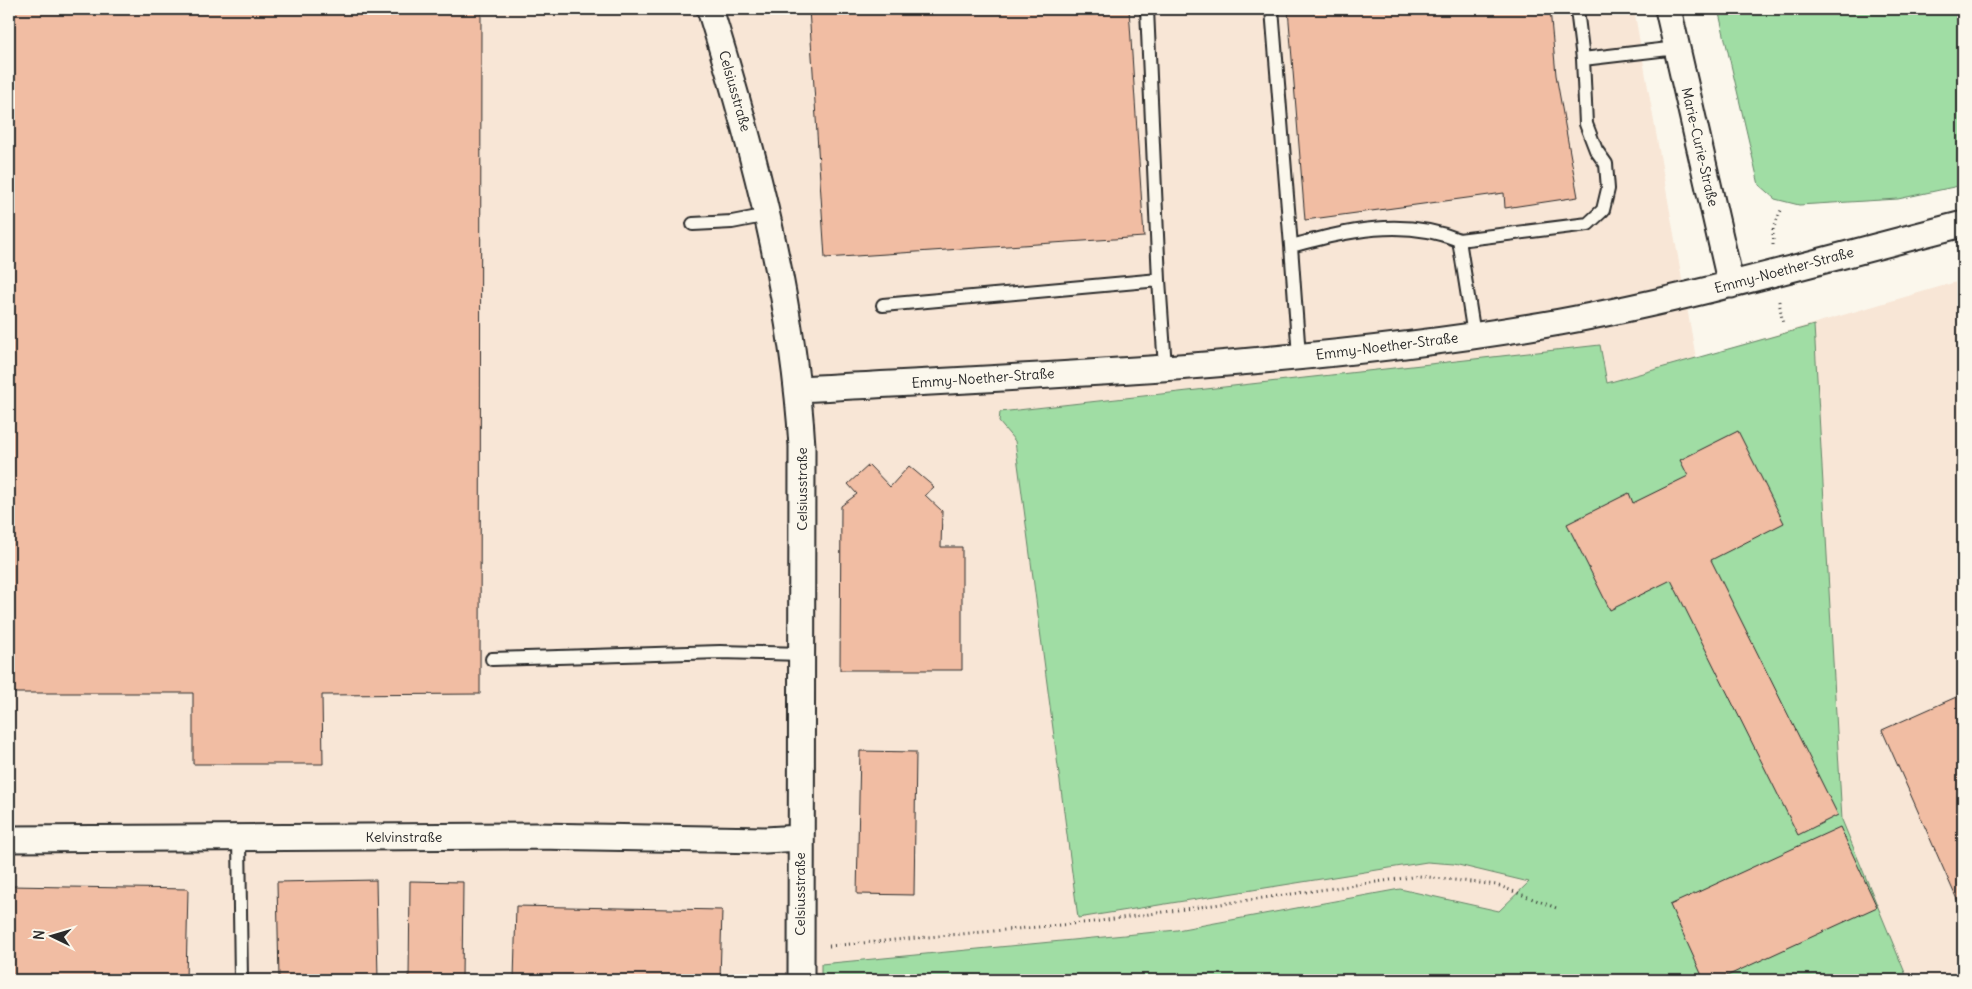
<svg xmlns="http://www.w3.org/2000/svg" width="1972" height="989" font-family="Delius,sans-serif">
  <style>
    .built { fill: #f8e6d6 }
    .green { fill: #a0dda4; stroke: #668468 }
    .building { fill: #f1bda3; stroke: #2b2b2b }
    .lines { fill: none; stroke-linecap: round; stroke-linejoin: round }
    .lane-casing { stroke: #2b2b2b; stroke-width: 16 }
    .street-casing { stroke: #2b2b2b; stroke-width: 29 }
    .path { stroke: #2b2b2b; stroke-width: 3; stroke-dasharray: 1 4; stroke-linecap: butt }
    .lane { stroke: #fbf7ec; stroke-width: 12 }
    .street { stroke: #fbf7ec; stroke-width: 25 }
    .labels { text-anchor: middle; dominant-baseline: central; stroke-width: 4; stroke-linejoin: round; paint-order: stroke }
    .street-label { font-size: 14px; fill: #2b2b2b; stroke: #fbf7ec }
  </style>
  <rect width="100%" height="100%" fill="#fbf7ec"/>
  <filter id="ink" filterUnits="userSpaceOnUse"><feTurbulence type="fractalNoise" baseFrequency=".02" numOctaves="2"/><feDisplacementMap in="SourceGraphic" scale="10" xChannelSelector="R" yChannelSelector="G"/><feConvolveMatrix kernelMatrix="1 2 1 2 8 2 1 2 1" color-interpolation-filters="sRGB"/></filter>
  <g filter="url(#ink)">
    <!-- built -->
    <path class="built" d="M 9,9 L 1634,9 L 1696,358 L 1963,280 L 1963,980 L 9,980 Z"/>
    <!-- green -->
    <path class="green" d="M 1718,9 L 1963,9 L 1963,185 L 1898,199 L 1799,205 L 1775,199 L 1759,185 Z
      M 1814,325 L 1842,820 L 1908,980 L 821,980 L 821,964 L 1177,930 L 1400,889 L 1499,911 L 1529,882 L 1454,864 L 1427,862 L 1078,918 L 1015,441 L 999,422 L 1000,412 L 1600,345 L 1607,383 Z"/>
    <!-- building -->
    <path class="building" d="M 9,9 L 481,9 L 480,694 L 322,695 L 323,764 L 193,764 L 193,693 L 9,693 Z
      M 809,9 L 1129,9 L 1144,237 L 825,258 Z
      M 1288,9 L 1550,9 L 1556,75 L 1578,197 L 1505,208 L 1504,193 L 1305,220 Z
      M 1738,431 L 1784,523 L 1711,560 L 1838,815 L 1798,835 L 1671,580 L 1610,610 L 1567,524 L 1629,493 L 1633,503 L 1688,476 L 1680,460 Z
      M 869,465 L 890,487 L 909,466 L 934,487 L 925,495 L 942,511 L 941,547 L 962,547 L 962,670 L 840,670 L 841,506 L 857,494 L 848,484 Z
      M 1963,694 L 1963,913 L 1882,730 Z
      M 860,751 L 916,752 L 914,895 L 857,894 Z
      M 1840,827 L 1877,907 L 1718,980 L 1704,980 L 1670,905 Z
      M 376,880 L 378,980 L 279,980 L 277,882 Z
      M 410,881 L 463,882 L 462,980 L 409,980 Z
      M 9,886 L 188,889 L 186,980 L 9,980 Z
      M 516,906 L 722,910 L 720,980 L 514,980 Z"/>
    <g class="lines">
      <!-- lane casing -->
      <g class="lane-casing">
        <path id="lane" d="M 1272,9 L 1291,246
          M 1577,9 L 1583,59 L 1677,48
          M 693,224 L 732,222 L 768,215
          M 1159,280 L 1165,367
          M 883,305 L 1159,280 L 1147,9
          M 1474,335 L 1459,240 L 1588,224 L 1603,210 L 1608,189 L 1606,164 L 1596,150 L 1586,124 L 1583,59
          M 1299,356 L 1291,246 C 1348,231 1402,217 1459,240
          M 492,659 L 720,652 L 803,654
          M 239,838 L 241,980"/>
      </g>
      <!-- street casing -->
      <g class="street-casing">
        <path id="street" d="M 710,9 C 754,152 793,296 802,446 L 801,980
          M 1668,9 L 1731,285
          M 799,389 C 1052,375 1310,366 1560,322 C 1696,297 1829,258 1963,224
          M 9,839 L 536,836 L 765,840 L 800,838"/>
      </g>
      <!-- path -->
      <path class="path" d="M 1773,245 L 1773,229 L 1782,208
        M 1779,301 L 1783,325
        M 829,946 L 1093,922 L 1419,876 L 1497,885 L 1559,909"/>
      <!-- lane -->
      <use href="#lane" class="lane"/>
      <!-- street -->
      <use href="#street" class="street"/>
    </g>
  </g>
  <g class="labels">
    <!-- street labels -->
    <g class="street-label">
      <text transform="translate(735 91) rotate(74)">Celsiusstraße</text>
      <text transform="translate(1700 147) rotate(77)">Marie-Curie-Straße</text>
      <text transform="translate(1784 270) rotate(-15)">Emmy-Noether-Straße</text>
      <text transform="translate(1387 346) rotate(-7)">Emmy-Noether-Straße</text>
      <text transform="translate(983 378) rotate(-4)">Emmy-Noether-Straße</text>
      <text transform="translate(802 489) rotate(-90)">Celsiusstraße</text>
      <text x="404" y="837">Kelvinstraße</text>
      <text transform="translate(800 894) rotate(-90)">Celsiusstraße</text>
    </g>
  </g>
  <!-- margin -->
  <rect width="1972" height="989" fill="none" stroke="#fbf7ec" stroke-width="30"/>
  <rect x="15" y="15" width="1942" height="959" fill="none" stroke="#2b2b2b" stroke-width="2" filter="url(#ink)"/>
  <!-- north arrow -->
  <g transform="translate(52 936) rotate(275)" stroke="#fbf7ec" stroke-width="4" paint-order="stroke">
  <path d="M0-4L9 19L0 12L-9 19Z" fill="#2b2b2b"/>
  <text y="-8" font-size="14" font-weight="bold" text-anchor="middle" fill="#2b2b2b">N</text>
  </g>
</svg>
